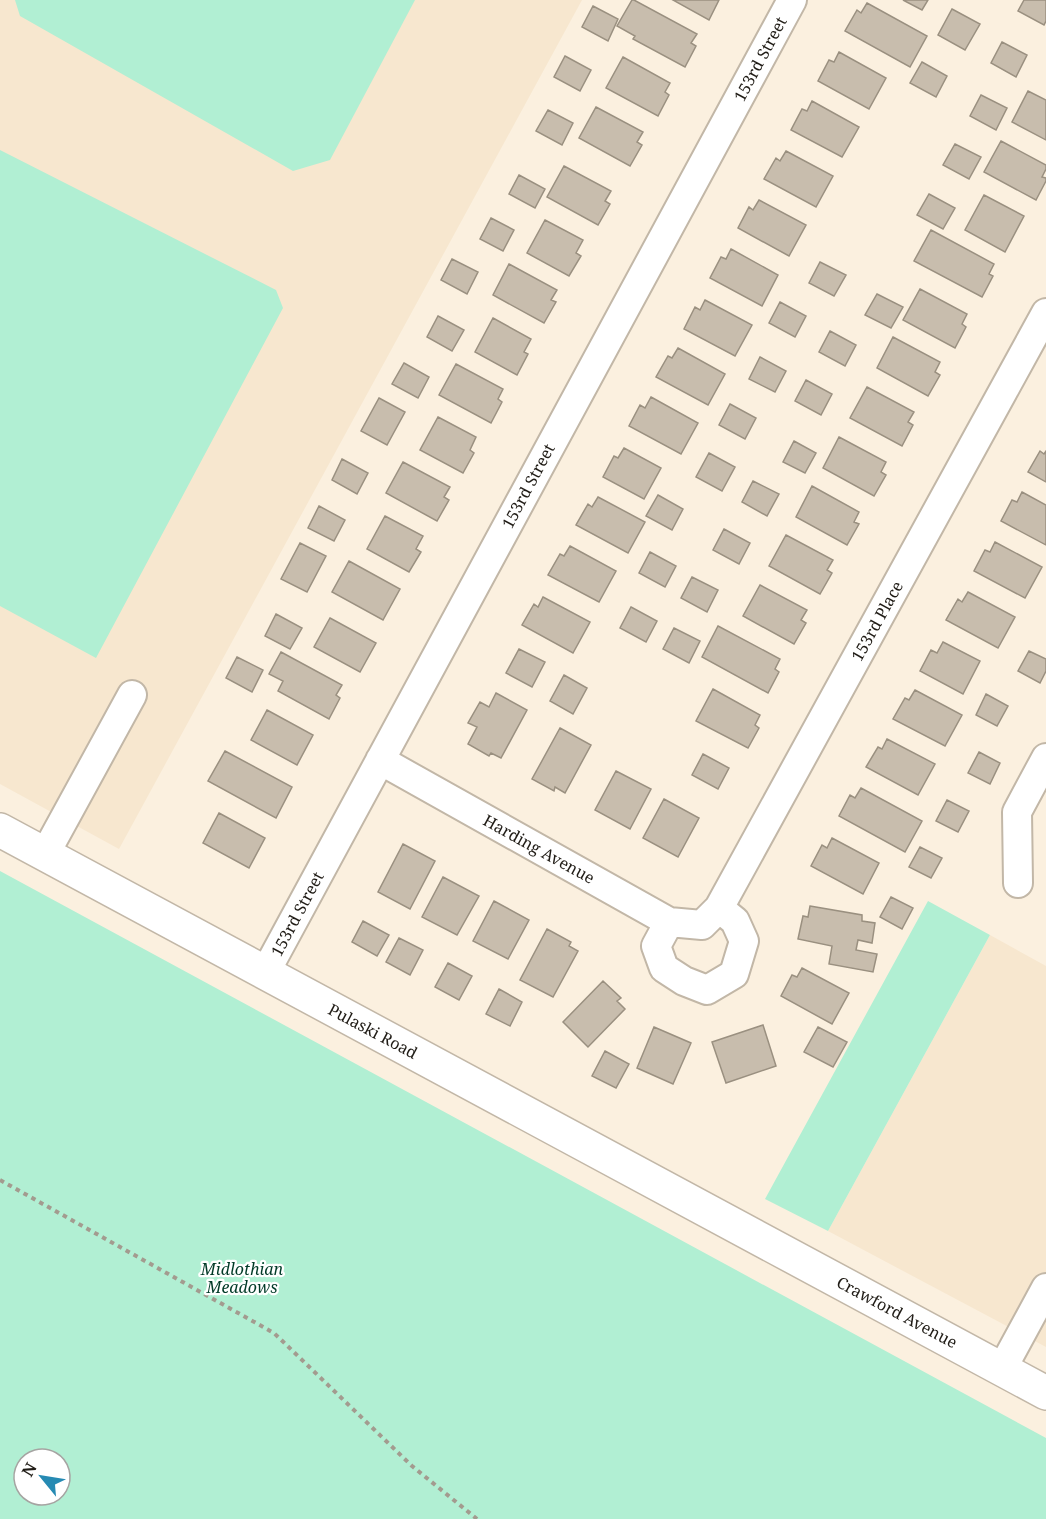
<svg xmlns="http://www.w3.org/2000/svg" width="1046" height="1519" font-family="'Noto Serif',serif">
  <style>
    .built { fill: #f7e7cf }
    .green { fill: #b1efd3; fill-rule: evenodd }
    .building { fill: #c8bdad; stroke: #9a9080; stroke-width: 1.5 }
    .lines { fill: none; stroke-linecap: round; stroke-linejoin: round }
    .minor-casing { stroke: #c2b7a7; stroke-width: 32 }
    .major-casing { stroke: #c2b7a7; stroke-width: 36 }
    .path { stroke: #a39b8f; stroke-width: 4; stroke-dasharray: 4.5 4.5; stroke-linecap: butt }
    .minor { stroke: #fff; stroke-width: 28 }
    .major { stroke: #fff; stroke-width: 33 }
    .labels { text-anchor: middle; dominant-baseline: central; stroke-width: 4.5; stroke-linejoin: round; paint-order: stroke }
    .street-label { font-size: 16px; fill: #201c16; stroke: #fff }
    .park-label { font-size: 16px; font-style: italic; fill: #003a27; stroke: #fff }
  </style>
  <rect width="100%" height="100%" fill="#fbf0df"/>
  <!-- built -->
  <path class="built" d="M 0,0 L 582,0 L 119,849 L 0,784 Z
    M 990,935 L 1046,966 L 1046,1347 L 828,1231 Z"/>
  <!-- green -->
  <path class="green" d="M 15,0 L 415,0 L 330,160 L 293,171 L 20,16 Z
    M 0,150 L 276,290 L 283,308 L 96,658 L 0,606 Z
    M 0,871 L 1046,1438 L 1046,1519 L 0,1519 ZM 24,1459 L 60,1459 L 60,1495 L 24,1495 Z
    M 928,901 L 990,935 L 828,1231 L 765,1199 Z"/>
  <!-- building -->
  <path class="building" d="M 632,0 L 634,0 L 697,34 L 691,43 L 696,46 L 685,67 L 633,39 L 635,36 L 617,26 Z
    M 673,0 L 719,0 L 709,20 Z
    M 903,0 L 928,0 L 922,10 Z
    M 1024,0 L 1046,0 L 1046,21 L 1044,25 L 1018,11 Z
    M 867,3 L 927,36 L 910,67 L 845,31 L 857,10 L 861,13 Z
    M 593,6 L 618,19 L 608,41 L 582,27 Z
    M 952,9 L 980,24 L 965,50 L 938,35 Z
    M 1002,42 L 1027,55 L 1016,77 L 991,63 Z
    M 839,52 L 886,78 L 869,109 L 818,81 L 829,60 L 834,62 Z
    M 565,56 L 591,70 L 580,91 L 554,77 Z
    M 623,57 L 670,83 L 665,92 L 669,95 L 658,116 L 606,88 Z
    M 922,62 L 947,76 L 936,97 L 910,83 Z
    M 1028,91 L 1046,100 L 1046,140 L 1012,122 Z
    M 981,95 L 1007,108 L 996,130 L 970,116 Z
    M 812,101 L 859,127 L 842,157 L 791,130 L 802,109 L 807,111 Z
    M 596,107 L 643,132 L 637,142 L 642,145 L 630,166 L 579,138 Z
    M 548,110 L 573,123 L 562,145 L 536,131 Z
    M 1001,141 L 1046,165 L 1046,169 L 1042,177 L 1046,178 L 1046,181 L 1036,200 L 984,172 Z
    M 955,144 L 981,157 L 969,179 L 943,165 Z
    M 786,151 L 833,176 L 816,207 L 764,179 L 776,158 L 780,161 Z
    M 564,166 L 611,191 L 605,201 L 610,204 L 598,225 L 547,197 Z
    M 519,175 L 545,189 L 535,208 L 509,194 Z
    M 929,194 L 955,208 L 943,229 L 917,215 Z
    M 984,195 L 1024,216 L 1005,252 L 965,230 Z
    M 759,200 L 806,225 L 789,256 L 738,228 L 749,207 L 753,210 Z
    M 491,218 L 514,230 L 503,251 L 480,239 Z
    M 545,220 L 583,240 L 576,253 L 581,256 L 569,276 L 527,253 Z
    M 931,230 L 994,264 L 989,274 L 993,276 L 982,297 L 914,261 Z
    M 731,249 L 778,275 L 762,306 L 710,278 L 721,257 L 726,259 Z
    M 452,259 L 478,272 L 467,294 L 441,280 Z
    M 820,262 L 846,275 L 834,296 L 809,283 Z
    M 509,264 L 557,290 L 551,300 L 556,302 L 544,323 L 493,295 Z
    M 920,289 L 967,314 L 962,324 L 966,327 L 955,348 L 903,320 Z
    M 877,294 L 903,307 L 891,328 L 865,315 Z
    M 705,300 L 752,325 L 735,356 L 684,329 L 695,307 L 700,310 Z
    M 780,302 L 806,316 L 795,337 L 769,323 Z
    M 438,316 L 464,330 L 452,351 L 427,337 Z
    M 493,318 L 531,339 L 524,352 L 528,354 L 517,375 L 475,352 Z
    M 830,331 L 856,345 L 845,366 L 819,352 Z
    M 893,337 L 940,362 L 935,372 L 940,375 L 928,396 L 877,368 Z
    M 678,348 L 725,374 L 708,405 L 656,377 L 668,356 L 672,358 Z
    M 760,357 L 786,371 L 775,392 L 749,379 Z
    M 404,363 L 429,377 L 418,398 L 392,384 Z
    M 456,364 L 503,389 L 498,399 L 502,402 L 491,423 L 439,395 Z
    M 806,380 L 832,394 L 821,415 L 795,401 Z
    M 867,387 L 914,412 L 908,422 L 913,425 L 902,446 L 850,418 Z
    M 651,397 L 698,423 L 681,454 L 629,426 L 640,405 L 645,408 Z
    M 379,398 L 405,412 L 387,445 L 361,431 Z
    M 730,404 L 756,418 L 745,439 L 719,425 Z
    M 438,417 L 476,437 L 470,450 L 474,453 L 463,473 L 420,450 Z
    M 839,437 L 886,462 L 881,472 L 886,475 L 874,496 L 823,468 Z
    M 794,441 L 816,453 L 805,473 L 783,462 Z
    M 624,448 L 661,468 L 644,499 L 603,477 L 614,456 L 618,458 Z
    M 1040,451 L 1044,454 L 1046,451 L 1046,482 L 1028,472 Z
    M 709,453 L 735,467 L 722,491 L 696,477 Z
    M 342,459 L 368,473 L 357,494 L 332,480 Z
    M 403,462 L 450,487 L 444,497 L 449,500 L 437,521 L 386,493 Z
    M 753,481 L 779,494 L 767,516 L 742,502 Z
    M 812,486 L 859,512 L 854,522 L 859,524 L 847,545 L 796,517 Z
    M 1022,492 L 1046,505 L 1046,545 L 1001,521 L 1012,500 L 1017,502 Z
    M 658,495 L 683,509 L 672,530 L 646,516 Z
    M 598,497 L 645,522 L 628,553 L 576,525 L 588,504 L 592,507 Z
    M 319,506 L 345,520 L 334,541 L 308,528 Z
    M 385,516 L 423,536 L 416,549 L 421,552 L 409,572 L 367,549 Z
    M 724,529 L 750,543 L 739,564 L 713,550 Z
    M 786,535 L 833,560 L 827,570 L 832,573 L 820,594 L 769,566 Z
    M 995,542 L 1042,567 L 1025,598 L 974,571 L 985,550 L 990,552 Z
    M 300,543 L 326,556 L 307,592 L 281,579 Z
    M 570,546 L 616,571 L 599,602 L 548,575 L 560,554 L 564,556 Z
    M 650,552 L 676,566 L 665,587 L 639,573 Z
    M 349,561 L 400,589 L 383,620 L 332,592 Z
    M 692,577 L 718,590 L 707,612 L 681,598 Z
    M 760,585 L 807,610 L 801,620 L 806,623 L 794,644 L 743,616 Z
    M 968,592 L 1015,617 L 998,648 L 946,620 L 958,599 L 962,602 Z
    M 543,597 L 590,622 L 573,653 L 522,625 L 534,604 L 538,607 Z
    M 631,607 L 657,621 L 646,642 L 620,628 Z
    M 276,614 L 302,628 L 290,649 L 265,636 Z
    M 330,618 L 376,643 L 360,672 L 314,647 Z
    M 718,626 L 780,659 L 775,669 L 779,672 L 768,693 L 702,657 Z
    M 674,628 L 700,641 L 689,663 L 663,649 Z
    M 943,642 L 980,661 L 963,694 L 920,671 L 931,650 L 937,653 Z
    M 519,649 L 545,662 L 532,687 L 506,673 Z
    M 1029,651 L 1046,659 L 1046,671 L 1040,683 L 1018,671 Z
    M 281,652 L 342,685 L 336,695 L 340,698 L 329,719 L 278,691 L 283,681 L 269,674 Z
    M 237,657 L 263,670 L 252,692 L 226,678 Z
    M 564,675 L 587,688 L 573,714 L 550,701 Z
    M 713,689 L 760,715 L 755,725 L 759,728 L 748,748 L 696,721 Z
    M 915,690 L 962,715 L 945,746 L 893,719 L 905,698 L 909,700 Z
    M 496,693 L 527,710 L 501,758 L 491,753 L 489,756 L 468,744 L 477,727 L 468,723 L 480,702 L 489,707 Z
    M 986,694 L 1008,706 L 997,726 L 976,715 Z
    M 267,710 L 313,735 L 297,765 L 251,740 Z
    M 560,728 L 591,745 L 565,793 L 555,787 L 554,791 L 532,779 Z
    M 887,739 L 935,764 L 918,795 L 866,767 L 878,747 L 882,749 Z
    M 225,751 L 292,787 L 276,818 L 208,781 Z
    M 979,752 L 1000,763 L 990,784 L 968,773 Z
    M 703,754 L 729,768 L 718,789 L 692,775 Z
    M 616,771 L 651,789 L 630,829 L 595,810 Z
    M 861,788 L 922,821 L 905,852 L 839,816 L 850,795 L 855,798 Z
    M 664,799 L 699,818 L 678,857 L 643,838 Z
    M 947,800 L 969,811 L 958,832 L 936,821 Z
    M 219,813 L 265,838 L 249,868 L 203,843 Z
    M 832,838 L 879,863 L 863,894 L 811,866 L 822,845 L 827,848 Z
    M 403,844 L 435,861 L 410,909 L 378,892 Z
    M 920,847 L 942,858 L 931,878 L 909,867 Z
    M 443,877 L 479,896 L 457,935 L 422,917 Z
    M 891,897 L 913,908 L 902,929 L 880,917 Z
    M 494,901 L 529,920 L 508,959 L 473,941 Z
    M 810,906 L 862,915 L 862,921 L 875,923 L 872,943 L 858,940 L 856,950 L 877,954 L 873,972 L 829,964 L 832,946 L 798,939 L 803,916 L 808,917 Z
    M 363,921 L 389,935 L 377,956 L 352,942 Z
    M 547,929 L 571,942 L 569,946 L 578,951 L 553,997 L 520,980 Z
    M 399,938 L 423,950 L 410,975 L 386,962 Z
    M 448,963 L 472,976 L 459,1000 L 435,987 Z
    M 802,968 L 849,993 L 832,1024 L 781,996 L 792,975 L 797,977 Z
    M 603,981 L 621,998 L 617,1001 L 625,1009 L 588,1047 L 563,1022 Z
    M 499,989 L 522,1002 L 510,1026 L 486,1014 Z
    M 763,1025 L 776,1066 L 726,1083 L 712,1042 Z
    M 654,1027 L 691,1043 L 673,1084 L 637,1068 Z
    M 818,1027 L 847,1042 L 833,1067 L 804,1052 Z
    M 605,1051 L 629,1064 L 616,1088 L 592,1076 Z"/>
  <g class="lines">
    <!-- minor casing -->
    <g class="minor-casing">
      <path id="minor" d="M 380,760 L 669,922 L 702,925 L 719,908 L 1046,313
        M 45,854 L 132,695
        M 1018,883 L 1017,812 L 1046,758
        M 669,922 L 656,946 L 664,968 L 684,981 L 707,990 L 734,974 L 744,941 L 735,921 L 719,908
        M 265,973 L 792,0
        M 1002,1369 L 1046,1288"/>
    </g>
    <!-- major casing -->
    <g class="major-casing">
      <path id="major" d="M 0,830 L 1046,1393"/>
    </g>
    <!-- path -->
    <path class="path" d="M 0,1180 L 274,1333 L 412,1466 L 477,1519"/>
    <!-- minor -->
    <use href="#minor" class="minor"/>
    <!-- major -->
    <use href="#major" class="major"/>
  </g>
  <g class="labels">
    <!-- street labels -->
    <g class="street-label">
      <text transform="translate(760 59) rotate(-62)">153rd Street</text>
      <text transform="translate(528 486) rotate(-62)">153rd Street</text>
      <text transform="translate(877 621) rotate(-61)">153rd Place</text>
      <text transform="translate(539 849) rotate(29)">Harding Avenue</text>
      <text transform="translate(297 914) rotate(-62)">153rd Street</text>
      <text transform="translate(373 1031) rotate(28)">Pulaski Road</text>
      <text transform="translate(897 1312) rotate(28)">Crawford Avenue</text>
    </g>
    <!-- park labels -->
    <g class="park-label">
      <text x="242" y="1269">Midlothian<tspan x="242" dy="18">Meadows</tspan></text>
    </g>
  </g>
  <!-- north arrow -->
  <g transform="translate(42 1477) rotate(300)"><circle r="28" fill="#ffffff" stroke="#a6a4a2" stroke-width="1.5"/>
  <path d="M0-4.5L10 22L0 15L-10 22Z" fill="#268ab3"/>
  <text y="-9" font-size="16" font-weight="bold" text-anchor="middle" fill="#201c16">N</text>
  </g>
</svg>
